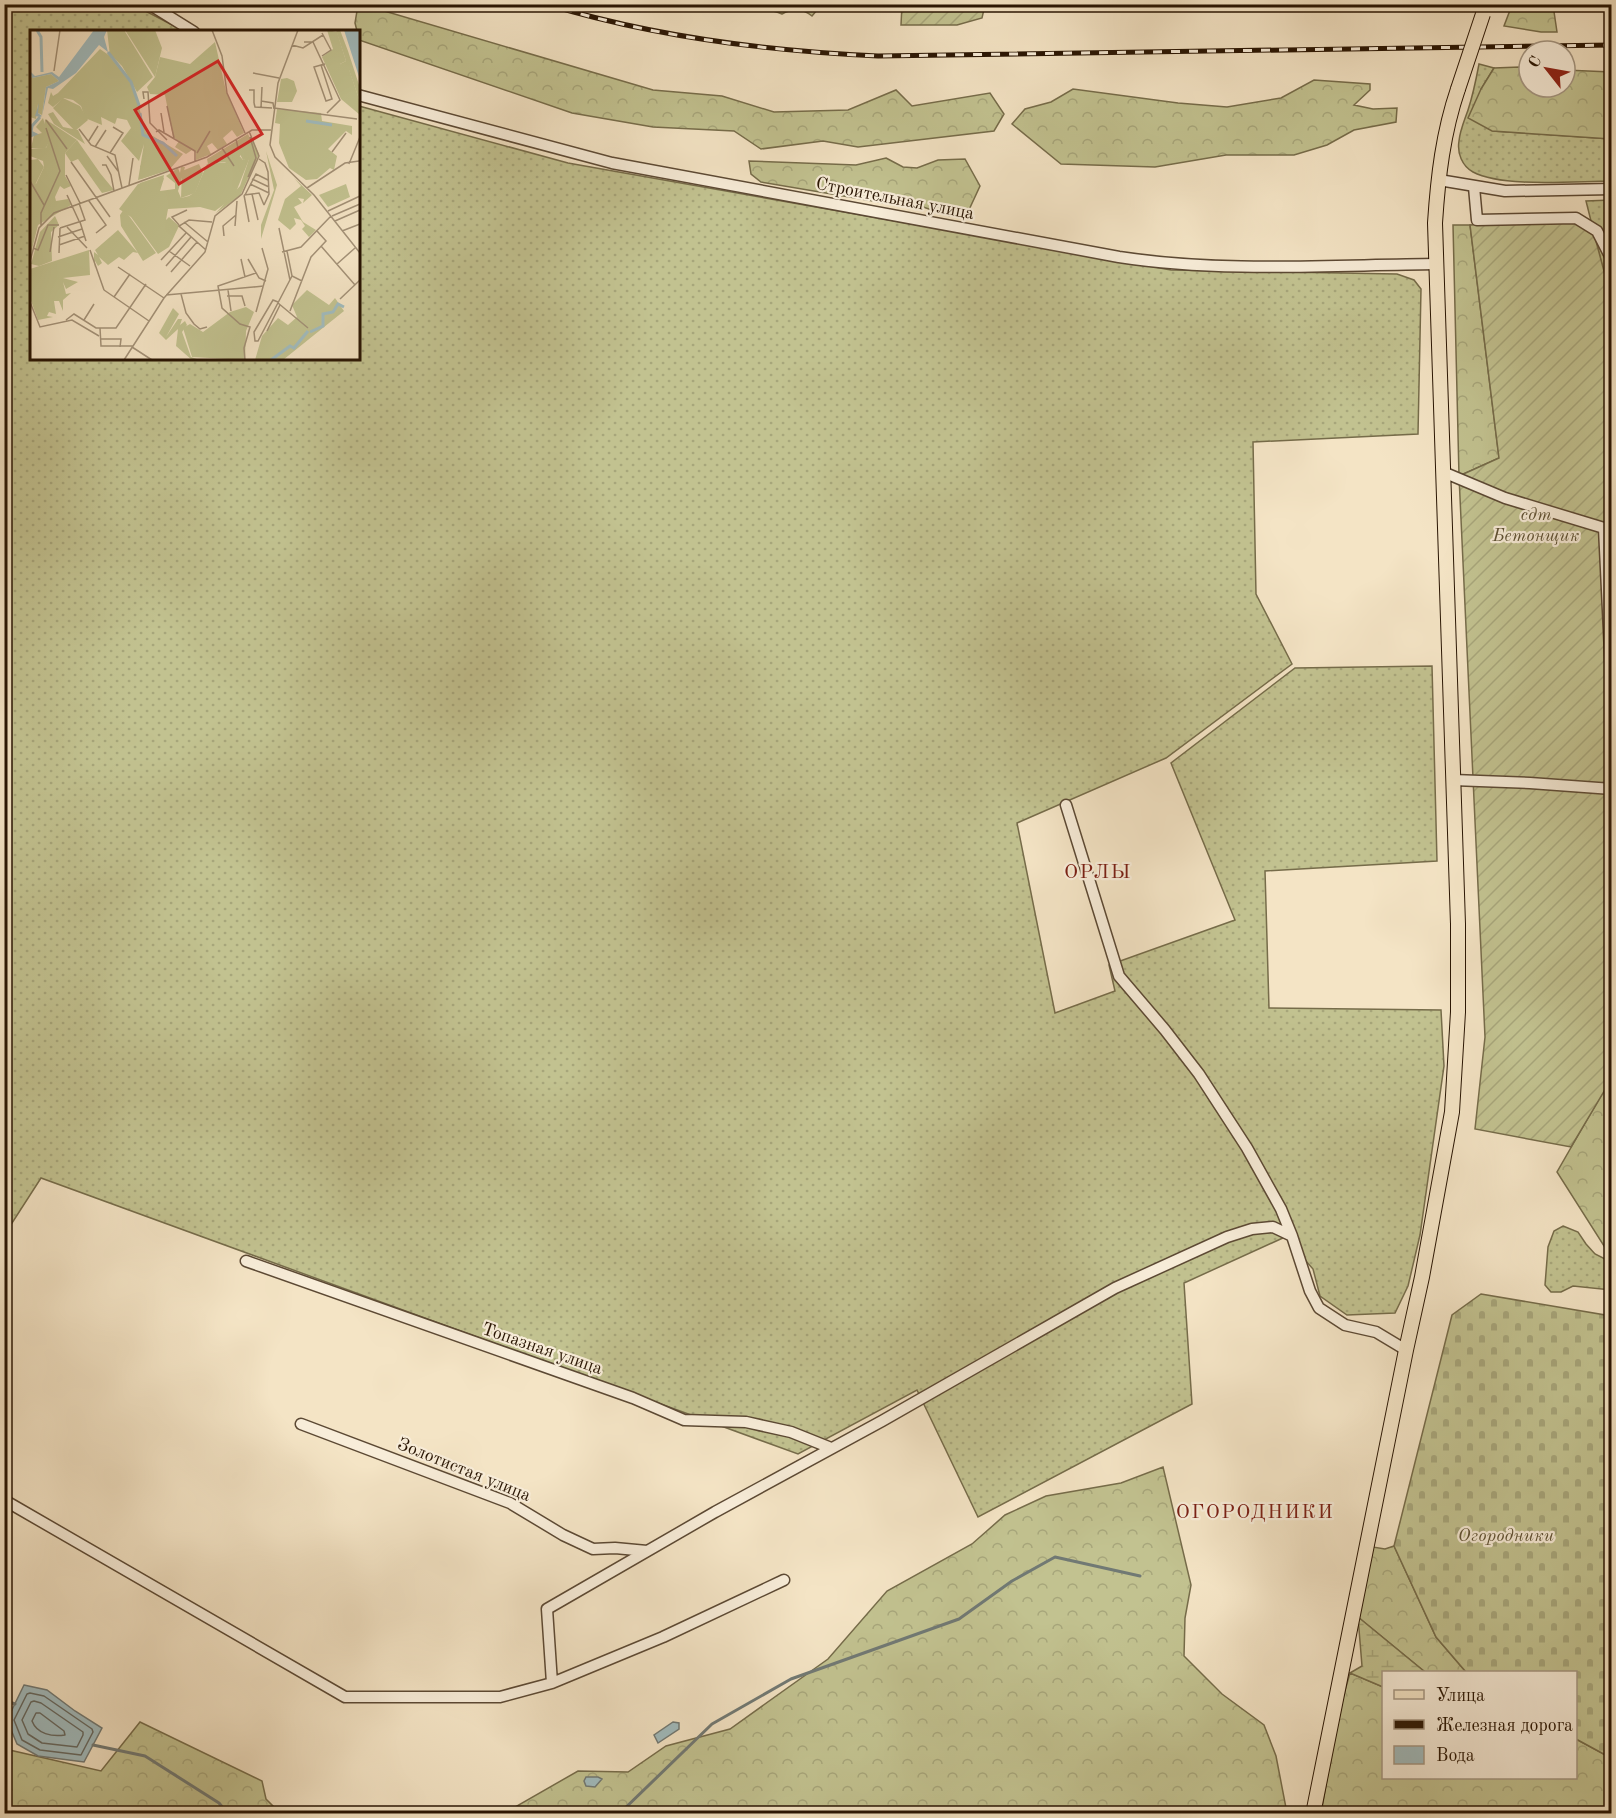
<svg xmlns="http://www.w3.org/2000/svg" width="1616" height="1818" font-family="'Old Standard TT',serif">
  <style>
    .grass { fill: url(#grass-dots); stroke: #766c4a; stroke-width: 1.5 }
    .forest { fill: url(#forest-crowns); stroke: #766c4a; stroke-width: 1.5 }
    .wetland { fill: url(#wetland-marsh); stroke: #766c4a; stroke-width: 1.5 }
    .cemetery { fill: url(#cemetery-stones); stroke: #766c4a; stroke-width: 1.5 }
    .garden { fill: url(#garden-furrows); stroke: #766c4a; stroke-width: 1.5 }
    .water { fill: #a1bcbf; stroke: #717974; stroke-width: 1.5 }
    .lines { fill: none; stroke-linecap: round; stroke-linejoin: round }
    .shore { stroke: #656861; stroke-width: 1.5 }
    .stream { stroke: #717974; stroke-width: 3 }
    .minor-casing { stroke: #5c4934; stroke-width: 13 }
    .major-casing { stroke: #291503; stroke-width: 16 }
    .minor { stroke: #f8edd9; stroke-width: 10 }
    .major { stroke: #f4e4c5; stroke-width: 14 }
    .rail-casing { stroke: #291503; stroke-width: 5 }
    .rail { stroke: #f8edd9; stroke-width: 3; stroke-dasharray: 9; stroke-linecap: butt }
    .major-bridge-casing { stroke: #291503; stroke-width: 16; stroke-linecap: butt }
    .major-bridge { stroke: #f4e4c5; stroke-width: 14 }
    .labels { text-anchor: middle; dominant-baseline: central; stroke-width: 4.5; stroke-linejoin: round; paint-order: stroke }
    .street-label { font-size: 18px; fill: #291503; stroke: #f8edd9 }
    .park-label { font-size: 18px; font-style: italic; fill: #5f5234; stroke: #f8edd9 }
    .neighbourhood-label { font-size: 20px; letter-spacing: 1.5px; fill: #7a1f14; stroke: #f8edd9 }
    .inset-river { fill: none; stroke: #a1bcbf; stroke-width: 3 }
    .inset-road { fill: none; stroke: #a39177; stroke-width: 1.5 }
    .view { fill: #d62828; fill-opacity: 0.15; stroke: #d62828; stroke-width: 3 }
    .inset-edge { fill: none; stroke: #291503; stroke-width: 3 }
  </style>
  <defs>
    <pattern id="grass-dots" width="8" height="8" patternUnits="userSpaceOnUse" patternTransform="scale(1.5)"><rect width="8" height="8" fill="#c2c290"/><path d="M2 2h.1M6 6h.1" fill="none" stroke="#a7a67b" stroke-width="1.8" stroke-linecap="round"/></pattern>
    <pattern id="forest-crowns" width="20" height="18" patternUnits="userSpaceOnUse" patternTransform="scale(1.5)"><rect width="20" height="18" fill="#c2c290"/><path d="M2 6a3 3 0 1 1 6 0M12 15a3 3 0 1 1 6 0" fill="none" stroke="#a7a67b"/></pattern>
    <pattern id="wetland-marsh" width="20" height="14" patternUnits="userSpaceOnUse" patternTransform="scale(1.5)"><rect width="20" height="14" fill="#c2c290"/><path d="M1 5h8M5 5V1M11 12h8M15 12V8" fill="none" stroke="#a7a67b"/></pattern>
    <pattern id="cemetery-stones" width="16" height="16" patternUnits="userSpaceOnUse" patternTransform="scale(1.5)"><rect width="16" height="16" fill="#c2c290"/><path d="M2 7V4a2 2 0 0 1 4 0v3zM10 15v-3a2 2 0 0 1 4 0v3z" fill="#a7a67b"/></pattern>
    <pattern id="garden-furrows" width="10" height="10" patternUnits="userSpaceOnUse" patternTransform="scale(1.5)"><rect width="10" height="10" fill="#c2c290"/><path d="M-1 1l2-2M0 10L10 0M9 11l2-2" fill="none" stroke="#a7a67b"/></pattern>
  </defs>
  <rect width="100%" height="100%" fill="#f4e4c5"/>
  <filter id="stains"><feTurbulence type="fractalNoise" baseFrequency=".00333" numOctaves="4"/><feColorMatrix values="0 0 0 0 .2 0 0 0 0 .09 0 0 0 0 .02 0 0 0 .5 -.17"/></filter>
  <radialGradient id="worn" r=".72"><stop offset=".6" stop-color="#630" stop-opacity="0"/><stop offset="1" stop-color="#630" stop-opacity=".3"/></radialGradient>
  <!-- grass -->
  <path class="grass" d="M 5,5 L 134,5 L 184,31 L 32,32 L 32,358 L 358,358 L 359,106 L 568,163 L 1171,270 L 1397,274 L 1414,280 L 1421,289 L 1418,434 L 1253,442 L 1256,594 L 1292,664 L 1166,758 L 1017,823 L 1055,1013 L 1115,991 L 1109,965 L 1235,920 L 1171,763 L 1295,668 L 1432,666 L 1437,861 L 1265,871 L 1269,1008 L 1441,1010 L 1444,1066 L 1420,1235 L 1408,1286 L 1395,1313 L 1347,1315 L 1320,1296 L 1313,1269 L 1285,1237 L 1184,1283 L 1192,1404 L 978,1517 L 917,1390 L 798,1454 L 41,1178 L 5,1234 Z
    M 1479,64 L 1494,68 L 1481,89 L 1493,131 L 1611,139 L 1611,181 C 1576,181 1503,188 1473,172 C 1462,166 1457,153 1459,141 C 1460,130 1465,119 1468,110 C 1473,95 1476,80 1479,64 Z
    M 1611,200 L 1611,301 L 1586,201 Z
    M 1563,1226 L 1578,1232 L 1586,1244 L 1595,1254 L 1611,1262 L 1611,1290 L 1573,1286 L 1561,1292 L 1551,1292 L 1545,1285 L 1548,1247 L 1554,1231 Z"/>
  <!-- forest -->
  <path class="forest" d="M 358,5 L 364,5 L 653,90 L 722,96 L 774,112 L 848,110 L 896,90 L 912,106 L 990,93 L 1004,114 L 994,131 L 858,147 L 823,141 L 761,149 L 734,131 L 653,127 L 572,113 L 359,40 L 358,32 L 357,31 L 355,23 Z
    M 749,5 L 811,5 L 817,10 L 812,16 C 802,8 793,8 782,14 C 771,9 760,10 749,5 Z
    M 1512,5 L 1553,5 L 1557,32 L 1541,32 L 1504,26 Z
    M 1520,67 L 1529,68 L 1529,87 L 1565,87 L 1565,70 L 1611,72 L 1611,139 L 1492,131 L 1468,118 L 1481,89 L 1494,68 Z
    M 1314,80 L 1370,84 L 1370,90 L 1354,105 L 1373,109 L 1397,108 L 1396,122 L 1354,130 L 1327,145 L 1294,155 L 1226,155 L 1155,167 L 1061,164 L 1012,124 L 1025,109 L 1051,102 L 1073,89 L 1178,103 L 1227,107 L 1281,98 Z
    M 886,158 L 903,167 L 917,168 L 938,160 L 965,159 L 980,186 L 967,214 L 950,216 L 920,206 L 885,203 L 761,182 L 751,174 L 749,161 L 856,165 Z
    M 1453,225 L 1470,225 L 1499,458 L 1459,476 Z
    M 1611,1078 L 1611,1257 L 1557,1172 Z
    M 1163,1467 L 1191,1585 L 1185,1618 L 1184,1656 L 1222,1694 L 1264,1725 L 1276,1756 L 1287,1813 L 503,1814 L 578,1771 L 628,1772 L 666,1746 L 730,1729 L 828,1659 L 887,1591 L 972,1544 L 1005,1515 L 1046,1496 L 1121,1483 Z
    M 1394,1546 L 1436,1637 L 1466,1672 L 1425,1672 L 1358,1617 L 1373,1547 L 1385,1549 Z
    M 1350,1673 L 1383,1687 L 1384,1778 L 1576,1778 L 1576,1739 L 1611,1758 L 1611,1813 L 1321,1814 L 1338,1715 Z
    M 140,1722 L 262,1781 L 266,1799 L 280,1813 L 5,1813 L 5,1749 L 101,1771 Z"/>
  <!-- wetland -->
  <path class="wetland" d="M 1358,1617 L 1425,1672 L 1384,1672 L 1383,1687 L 1350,1673 L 1362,1666 Z"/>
  <!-- cemetery -->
  <path class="cemetery" d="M 1481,1294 L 1611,1316 L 1611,1758 L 1576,1739 L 1576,1672 L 1466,1672 L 1436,1637 L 1394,1546 L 1452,1315 Z"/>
  <!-- garden -->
  <path class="garden" d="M 902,5 L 906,4 L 985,5 L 982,18 L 957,25 L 901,25 Z
    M 1565,220 L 1593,230 L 1612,301 L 1612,1078 L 1571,1147 L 1475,1129 L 1485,1037 L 1459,476 L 1499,458 L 1470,225 Z"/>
  <!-- water -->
  <path class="water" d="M 24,1685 L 47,1690 L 75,1711 L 102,1728 L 84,1762 L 38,1756 L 17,1744 L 7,1720 Z
    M 673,1722 L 679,1723 L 679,1729 L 658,1743 L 654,1735 Z
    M 586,1777 L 598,1777 L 602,1779 L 595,1787 L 586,1786 L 584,1781 Z"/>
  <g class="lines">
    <!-- shore -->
    <path class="shore" d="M 30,1693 L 44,1696 L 92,1729 L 93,1732 L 81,1755 L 40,1750 L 22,1740 L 14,1720 L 27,1694 Z
      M 34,1701 L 41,1703 L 83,1732 L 83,1735 L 77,1747 L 42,1743 L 28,1734 L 22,1720 L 31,1702 Z
      M 36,1713 L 40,1713 L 64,1731 L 65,1735 C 52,1737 37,1734 32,1721 Z"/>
    <!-- stream -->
    <path class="stream" d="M 4,1700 L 15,1704
      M 93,1745 L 145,1756 L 219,1803 L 228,1814
      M 619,1814 L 712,1724 L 791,1679 L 959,1619 L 1012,1581 L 1055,1557 L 1140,1576"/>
    <!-- minor casing -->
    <g class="minor-casing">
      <path id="minor" d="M 149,4 L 194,32
        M 358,95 L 612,163 L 1119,257 C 1224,273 1330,265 1436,264
        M 1439,180 L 1505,191 L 1612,189
        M 1474,187 L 1477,220 L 1576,218 L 1597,231 L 1612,260
        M 1443,472 L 1505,498 L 1604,528 L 1612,694
        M 1453,780 L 1530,783 L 1612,789
        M 1066,805 L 1119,976 L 1165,1030 L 1199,1074 L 1247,1148 L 1281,1209 L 1292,1236
        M 246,1261 L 633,1398 L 684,1420 L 746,1422 L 791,1432 L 831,1448
        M 301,1424 L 510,1503 L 563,1535 L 593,1549 L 615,1548 L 647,1551
        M 4,1500 L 345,1697 L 500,1697 L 552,1683 L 663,1637 L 784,1580
        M 552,1683 L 547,1609 L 715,1512 L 882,1421 L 1115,1288 L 1227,1237 L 1252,1229 L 1273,1227 L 1292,1236 L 1310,1291 L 1319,1308 L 1345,1325 L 1376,1332 L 1406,1350"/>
    </g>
    <!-- major casing -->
    <g class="major-casing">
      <path id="major" d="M 1313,1814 L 1406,1350 L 1422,1277 L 1452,1112 L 1458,1012 L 1458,924 L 1435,223 C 1438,177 1443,133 1458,89"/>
    </g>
    <!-- minor -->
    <use href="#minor" class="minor"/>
    <!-- major -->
    <use href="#major" class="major"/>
    <!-- rail casing -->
    <g class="rail-casing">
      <path id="rail" d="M 546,4 C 654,37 766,51 878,56 L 1612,45"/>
    </g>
    <!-- rail -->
    <use href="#rail" class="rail"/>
    <!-- major-bridge casing -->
    <g class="major-bridge-casing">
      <path id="major-bridge" d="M 1458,89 L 1483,14"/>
    </g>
    <!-- major-bridge -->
    <use href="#major-bridge" class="major-bridge"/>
  </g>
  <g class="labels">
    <!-- street labels -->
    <g class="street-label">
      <text transform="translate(895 199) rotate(11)">Строительная улица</text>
      <text transform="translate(542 1349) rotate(19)">Топазная улица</text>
      <text transform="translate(464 1470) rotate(22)">Золотистая улица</text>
    </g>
    <!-- park labels -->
    <g class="park-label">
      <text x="1536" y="515">сдт<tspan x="1536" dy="21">Бетонщик</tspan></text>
      <text x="1506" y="1536">Огородники</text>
    </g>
    <!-- neighbourhood labels -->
    <g class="neighbourhood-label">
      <text x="1098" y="873">ОРЛЫ</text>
      <text x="1255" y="1513">ОГОРОДНИКИ</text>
    </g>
  </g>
  <!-- overview -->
  <g transform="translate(30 30)">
    <rect width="330" height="330" fill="#f4e4c5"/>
    <path d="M 185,12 L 196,61 L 214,103 L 207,107 L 202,100 L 193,108 L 197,114 L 188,120 L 182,113 L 177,116 L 181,124 L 166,130 L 166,123 L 162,120 L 156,124 L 145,117 L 149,111 L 143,107 L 135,65 L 120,64 L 117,57 L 125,47 L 130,27 L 160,34 ZM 0,44 L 2,48 L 21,44 L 29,51 L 16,57 L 12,85 L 8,83 L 8,74 L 6,89 L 0,87 ZM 222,109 L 229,124 L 210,166 L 186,183 L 210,156 L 219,129 L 213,130 L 210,124 ZM 47,110 L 70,143 L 84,160 L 72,163 L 48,129 L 41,132 L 35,123 Z" fill="#c2c290"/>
    <path d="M 77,0 L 94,0 L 123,47 L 107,62 L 92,36 L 84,28 L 81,28 L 103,56 L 116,102 L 153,124 L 140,139 L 108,150 L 114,114 L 109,131 L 91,111 L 101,98 L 97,90 L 87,88 L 85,94 L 71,87 L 72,95 L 55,88 L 51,76 L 43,70 L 34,68 L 23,77 L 18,73 L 21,62 L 23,66 L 28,63 L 70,19 L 80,26 ZM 95,0 L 125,0 L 132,18 L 125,47 ZM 306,0 L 310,0 L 318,21 L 330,58 L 330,72 L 319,40 L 310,34 L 316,31 ZM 23,82 L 33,97 L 48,100 L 55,114 L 24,94 L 18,84 ZM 13,88 L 20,111 L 15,119 L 1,118 L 4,105 L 12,103 L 6,97 ZM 236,121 L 247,155 L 231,209 L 231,195 L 244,160 ZM 207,123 L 213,130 L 220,127 L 204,167 L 185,181 L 170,177 L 138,179 L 136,190 L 139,187 L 149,196 L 139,217 L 128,224 L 101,187 L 89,179 L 108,154 L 134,148 L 130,161 L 145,159 L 145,153 L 136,146 L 148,138 L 150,143 L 151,137 L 155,137 L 148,161 L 151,168 L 159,166 L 165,162 L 177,134 L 202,132 L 201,126 ZM 8,129 L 14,137 L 5,155 L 0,150 L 0,130 ZM 264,148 L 282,165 L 273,173 L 274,169 L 268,168 L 272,173 L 264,177 L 273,192 L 286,200 L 279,207 L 272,199 L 275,196 L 271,190 L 264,188 L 266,194 L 260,200 L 248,190 L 255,169 L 271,156 ZM 88,200 L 108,223 L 103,222 L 94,230 L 89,227 L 78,235 L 69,227 L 72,233 L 68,236 L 65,231 L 64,238 L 64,222 L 68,225 L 65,220 ZM 59,220 L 60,245 L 33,248 L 48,252 L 36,259 L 33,252 L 36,264 L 41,263 L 33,270 L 33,281 L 29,271 L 24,271 L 26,284 L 19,282 L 17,286 L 23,287 L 8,290 L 0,268 L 0,239 ZM 143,278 L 149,284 L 136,307 L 148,289 L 152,289 L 150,295 L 155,291 L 157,295 L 152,302 L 161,327 L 170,330 L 162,330 L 146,316 L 148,299 L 136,310 L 129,303 Z" fill="#c2c290"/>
    <path d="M 257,48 L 264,51 L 267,61 L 262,72 L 247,72 L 251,49 ZM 118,130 L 138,135 L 139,140 L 111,149 L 110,136 ZM 169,134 L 173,143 L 165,163 L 151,168 L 152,141 ZM 134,145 L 133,151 L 118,164 L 111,163 L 110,153 Z" fill="#c2c290"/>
    <path d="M 247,79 L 291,83 L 292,91 L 322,96 L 322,105 L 316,101 L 298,119 L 307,126 L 304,140 L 300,138 L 287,149 L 276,150 L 259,138 L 249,113 L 250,94 L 245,93 Z" fill="#c2c290"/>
    <path d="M 297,0 L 307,2 L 316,31 L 310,34 L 318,36 L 330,72 L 330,85 L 311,69 L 292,27 L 303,19 ZM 33,68 L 50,76 L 58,90 L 45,101 L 23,78 ZM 15,89 L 47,110 L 35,123 L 35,146 L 41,156 L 34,159 L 30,156 L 25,167 L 26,171 L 38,169 L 41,175 L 8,195 L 0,227 L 0,150 L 6,154 L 14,137 L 13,131 L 0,126 L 0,111 L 1,119 L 16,118 L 19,111 L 14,100 ZM 218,104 L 221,110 L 210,126 L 201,126 L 206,134 L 203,139 L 195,132 L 178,134 L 177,129 ZM 94,179 L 126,223 L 113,231 L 91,196 L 90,185 ZM 25,186 L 29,195 L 21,202 L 22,231 L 9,236 L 1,234 L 10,202 ZM 277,260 L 299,275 L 305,268 L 314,281 L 253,330 L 225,330 L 232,306 L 248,288 L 258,295 L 267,287 L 262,275 ZM 216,277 L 224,282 L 216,301 L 215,330 L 162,327 L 153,298 L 160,294 L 173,302 L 200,282 Z" fill="#c2c290"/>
    <path d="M 316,154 L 320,167 L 298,177 L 289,165 Z" fill="#c2c290"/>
    <path d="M 64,0 L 77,0 L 74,7 L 78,22 L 69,15 L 46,43 L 23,59 L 18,58 L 12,86 L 10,87 L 5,86 L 9,73 L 8,83 L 12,86 L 16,57 L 29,51 L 21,44 L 2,48 L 0,41 L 5,46 L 22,42 L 29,47 ZM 314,0 L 329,0 L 330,4 L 330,50 Z" fill="#a1bcbf"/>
    <path class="inset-river" d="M 7,0 L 11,7 L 12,42M 78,22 L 101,52 L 110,78M 110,83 L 113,105 L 133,113 L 147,126M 276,91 L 302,95M 0,106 L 5,104 L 1,102 L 2,96 L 10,87M 280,302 L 293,296 L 293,284 L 303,282 L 308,274 L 314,277M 241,330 L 260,316 L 264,318 L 278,301"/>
    <path class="inset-road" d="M 182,0 L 192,26 L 197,63 L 215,103M 268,0 L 248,53 L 240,115 L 245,127 L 284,165 L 330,223M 292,3 L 301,20 L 292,26M 274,12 L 283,12 L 310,70 L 297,83M 262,15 L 273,18 L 293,5M 291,35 L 302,69 L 296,71 L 284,37 L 291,35 L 295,34M 24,41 L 30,0M 223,43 L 249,48M 219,60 L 224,60 L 224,73M 114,69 L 113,62 L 118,62 L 120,93 L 137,110M 231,71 L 243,73 L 244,79M 224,73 L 225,77 L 242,78M 137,76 L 144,108M 231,78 L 232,57M 244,78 L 327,89M 131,83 L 134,102M 16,90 L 37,119M 49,99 L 61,115 L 85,125 L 92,158M 126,102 L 129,100 L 165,121 L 165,132M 58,112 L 68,96M 65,117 L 76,100M 192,118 L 204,136M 302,122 L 316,103M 80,123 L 93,103 L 83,97M 167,123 L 180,101M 77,126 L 88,141M 229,129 L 235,133 L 238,142 L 239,164 L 234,175M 41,132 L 80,187M 186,133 L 208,118 L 206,109M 319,134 L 330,107M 72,135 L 76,135 L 81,145 L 84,161M 36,145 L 50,173M 218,147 L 226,128 L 220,107M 222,149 L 239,157M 0,151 L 14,175M 220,154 L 239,163M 99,155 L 103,128M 277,158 L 315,133 L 329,131M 222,164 L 228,190M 37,165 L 49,191M 214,165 L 229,163 L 234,175M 214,165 L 219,192M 215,165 L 226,144 L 238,150M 59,171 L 76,195 L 66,203M 298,181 L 330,166M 302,186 L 330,174M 305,191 L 330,180M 50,192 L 56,211M 154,192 L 178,212M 149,195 L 142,187 L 157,180M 11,196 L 11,183 L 30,141 L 16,98M 205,196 L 207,171M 37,197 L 57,218M 30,198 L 55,190 L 49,173M 249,198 L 260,250M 312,201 L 330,194M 194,206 L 193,196 L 206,185M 28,207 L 52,199M 29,215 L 55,206M 291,216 L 325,255M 3,218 L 8,220 L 18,195 L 29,195M 60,220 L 74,260M 176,220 L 149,196 L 159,190 L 182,192M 139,221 L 160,236M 257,221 L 262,246 L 272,251M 20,222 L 24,197M 252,222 L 271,217 L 301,186M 29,223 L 30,198M 211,229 L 215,247M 218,229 L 229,248 L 236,251M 131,230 L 156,203M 0,231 L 9,198 L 24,183 L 177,127 L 222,100 L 241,100M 307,234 L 325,218M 136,236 L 161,207M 88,237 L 134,268M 141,242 L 167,212M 74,260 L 119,291M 198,260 L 201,281M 151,264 L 156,283 L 164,294 L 170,299 L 177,297M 136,265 L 234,256M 197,266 L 212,266 L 215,276M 84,267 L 100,244M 310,269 L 330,250M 0,272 L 10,297 L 42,290 L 69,306M 248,272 L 243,270 L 224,302 L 225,311 L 228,311 L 262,246M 248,273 L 278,298M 260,281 L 281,227 L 296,211 L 287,201M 226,282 L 238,239 L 232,218M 36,290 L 44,284 L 66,298 L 86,298 L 116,254M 54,290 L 64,274M 70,298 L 71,316 L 103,316M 237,301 L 250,275M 70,309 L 91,309 L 90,317M 102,317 L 122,330M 94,330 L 134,268 L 175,222 L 185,186 L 212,164 L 229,126 L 219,101M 215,330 L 214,318 L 220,297 L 210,294 L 192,278 L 188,256 L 226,243"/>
    <path class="view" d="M 188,31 L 232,104 L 149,154 L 105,80 Z"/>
    <rect width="330" height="330" class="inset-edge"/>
  </g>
  <!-- margin -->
  <rect width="1616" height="1818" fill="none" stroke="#f4e4c5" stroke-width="24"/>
  <rect x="6" y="6" width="1604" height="1806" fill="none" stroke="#291503" stroke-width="3"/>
  <rect x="12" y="12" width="1592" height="1794" fill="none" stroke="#291503" stroke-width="1.5"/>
  <!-- legend -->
  <rect x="1382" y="1671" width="195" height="108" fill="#f8edd9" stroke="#a59783" stroke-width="1.5"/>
  <rect x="1394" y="1690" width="30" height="9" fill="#f4e4c5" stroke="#a59783" stroke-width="1.5"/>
  <text x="1436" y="1701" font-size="18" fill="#291503">Улица</text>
  <rect x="1394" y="1720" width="30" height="9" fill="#291503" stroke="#a59783" stroke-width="1.5"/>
  <text x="1436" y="1731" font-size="18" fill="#291503">Железная дорога</text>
  <rect x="1394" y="1746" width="30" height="18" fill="#a1bcbf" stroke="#a59783" stroke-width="1.5"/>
  <text x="1436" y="1761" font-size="18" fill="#291503">Вода</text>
  <!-- north arrow -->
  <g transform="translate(1547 69) rotate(301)"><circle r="28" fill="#f8edd9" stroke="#a59783" stroke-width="1.5"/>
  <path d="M0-4.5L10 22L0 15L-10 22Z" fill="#8f2418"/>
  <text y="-9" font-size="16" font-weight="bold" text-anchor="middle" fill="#291503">С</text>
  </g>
  <rect width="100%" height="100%" filter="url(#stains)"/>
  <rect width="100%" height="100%" fill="url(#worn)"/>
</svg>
